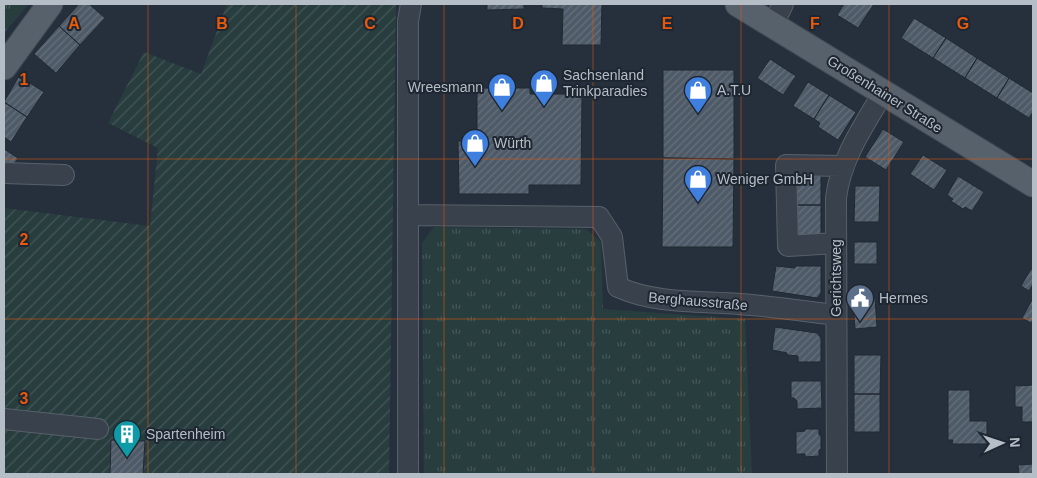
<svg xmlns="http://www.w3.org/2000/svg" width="1037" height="478" font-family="Arial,sans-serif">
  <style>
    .grass { fill: url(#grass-tufts) }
    .garden { fill: url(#garden-furrows) }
    .building { fill: url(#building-hatch); stroke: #202933 }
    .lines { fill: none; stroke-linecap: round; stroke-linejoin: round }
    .minor-casing { stroke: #57606a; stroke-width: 22 }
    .major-casing { stroke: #424b55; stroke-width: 27 }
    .minor { stroke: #39424c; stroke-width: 20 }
    .major { stroke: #57616c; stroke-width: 25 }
    .grid { fill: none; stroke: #e8590c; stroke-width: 1; stroke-opacity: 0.55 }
    .labels { text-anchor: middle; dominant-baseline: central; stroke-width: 4; stroke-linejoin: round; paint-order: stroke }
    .poi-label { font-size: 14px; fill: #b5bdc7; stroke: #1e2731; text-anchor: start }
    .street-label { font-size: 14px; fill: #b5bdc7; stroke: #1e2731 }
    .grid-label { font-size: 16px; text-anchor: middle; font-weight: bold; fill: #e8590c; stroke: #1e2731; stroke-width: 4; stroke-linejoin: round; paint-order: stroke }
  </style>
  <defs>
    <pattern id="grass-tufts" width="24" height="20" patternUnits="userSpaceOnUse" patternTransform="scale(1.25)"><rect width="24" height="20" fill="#283d3e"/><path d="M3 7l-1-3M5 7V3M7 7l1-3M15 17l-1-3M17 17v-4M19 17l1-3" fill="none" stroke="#455758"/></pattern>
    <pattern id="garden-furrows" width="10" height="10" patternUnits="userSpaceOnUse" patternTransform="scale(1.25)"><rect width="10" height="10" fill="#283d3e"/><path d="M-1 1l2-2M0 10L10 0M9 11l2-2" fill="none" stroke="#455758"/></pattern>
    <pattern id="building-hatch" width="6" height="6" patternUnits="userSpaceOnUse" patternTransform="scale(1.25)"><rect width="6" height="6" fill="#4e5a67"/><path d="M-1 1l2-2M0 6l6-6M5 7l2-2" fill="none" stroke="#65707b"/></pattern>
  </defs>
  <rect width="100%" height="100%" fill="#25303c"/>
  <!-- grass -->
  <path class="grass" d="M 4,4 L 29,4 L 4,33 Z
    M 434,227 L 586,229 L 601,242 L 603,309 L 745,319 L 752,474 L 424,474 L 422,243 Z"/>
  <!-- garden -->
  <path class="garden" d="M 227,4 L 396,4 L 389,474 L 4,474 L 4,208 L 150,226 L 158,148 L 108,123 L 144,52 L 201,74 Z"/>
  <!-- building -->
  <path class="building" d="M 79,4 L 89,4 L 105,18 L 80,45 L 59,26 Z
    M 487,4 L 524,4 L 524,9 L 487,10 Z
    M 542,4 L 602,4 L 601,45 L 562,45 L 563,9 L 542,8 Z
    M 844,4 L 874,4 L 858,28 L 837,15 Z
    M 914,18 L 946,38 L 933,58 L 901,38 Z
    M 59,26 L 80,45 L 56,73 L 34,54 Z
    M 946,38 L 977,58 L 965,78 L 933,58 Z
    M 977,58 L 1009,78 L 997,98 L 965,78 Z
    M 770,59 L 796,76 L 783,95 L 757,78 Z
    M 663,70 L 734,70 L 734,159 L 663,158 Z
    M 19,76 L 44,92 L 27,117 L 4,102 Z
    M 1009,78 L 1033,93 L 1033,112 L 1029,118 L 997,98 Z
    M 808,82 L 829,95 L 814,119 L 793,106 Z
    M 477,88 L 530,88 L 530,94 L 582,94 L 581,185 L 529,185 L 529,194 L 459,194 L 458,141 L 477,141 Z
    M 829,95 L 856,112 L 838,140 L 818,127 L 820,123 L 814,119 Z
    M 4,102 L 27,117 L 11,142 L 4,137 Z
    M 883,129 L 904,142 L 886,170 L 865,157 Z
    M 4,149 L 18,158 L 9,172 L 4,168 Z
    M 923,155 L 947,170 L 934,190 L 910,174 Z
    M 663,158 L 734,159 L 733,247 L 662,247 Z
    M 795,171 L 821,171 L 821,205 L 795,205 Z
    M 958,176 L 984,192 L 972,211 L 965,207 L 963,209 L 951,201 L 953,199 L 947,195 Z
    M 855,186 L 880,186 L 879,222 L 854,222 Z
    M 795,205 L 821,205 L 821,239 L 795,239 Z
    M 854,242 L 877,242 L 877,264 L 854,264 Z
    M 776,266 L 795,268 L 795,266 L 821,266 L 821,293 L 817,298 L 772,291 Z
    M 1031,269 L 1033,270 L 1033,284 L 1029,291 L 1021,286 Z
    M 875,298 L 877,327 L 855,329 L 853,299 Z
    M 1033,298 L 1033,320 L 1031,323 L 1022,318 Z
    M 775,327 L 817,333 L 821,338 L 821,362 L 798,362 L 798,356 L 787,355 L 787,353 L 772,350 Z
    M 854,355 L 881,355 L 880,394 L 854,394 Z
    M 791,381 L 821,381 L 822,408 L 797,409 L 797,401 L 794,398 L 791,398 Z
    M 1033,385 L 1033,422 L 1022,422 L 1022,407 L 1015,407 L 1015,386 Z
    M 948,390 L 970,390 L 970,421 L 987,421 L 987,444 L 952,444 L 953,440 L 948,440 Z
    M 854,394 L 880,394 L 880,432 L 854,432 Z
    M 805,429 L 819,429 L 819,435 L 821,435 L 821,449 L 819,450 L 819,456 L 805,457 L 805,454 L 796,454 L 796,432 L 805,431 Z
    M 111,440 L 145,441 L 143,474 L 110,474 Z
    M 1033,464 L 1033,474 L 1019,474 L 1018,465 Z"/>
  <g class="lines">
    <!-- minor casing -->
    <g class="minor-casing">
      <path id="minor" d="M 773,25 L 783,4
        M 4,173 L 64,175
        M 408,215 L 599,217 L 612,237 L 618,287 C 655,304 699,301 739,304 C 771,306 803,311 835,315
        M 836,243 L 788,246 L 786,165 L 843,166
        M 4,419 L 98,429
        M 408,474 L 408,21 L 411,4
        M 837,474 L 836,198 C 841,158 863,127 883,93"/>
    </g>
    <!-- major casing -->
    <g class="major-casing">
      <path id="major" d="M 738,4 L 1033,184
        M 4,67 L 50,4"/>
    </g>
    <!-- minor -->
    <use href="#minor" class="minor"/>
    <!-- major -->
    <use href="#major" class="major"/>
  </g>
  <!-- grid -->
  <path class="grid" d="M 148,4 L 148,474M 296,4 L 296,474M 444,4 L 444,474M 593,4 L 593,474M 741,4 L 741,474M 889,4 L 889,474M 4,159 L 1033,159M 4,319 L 1033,319"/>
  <!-- icons -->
  <defs>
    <g id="shop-pin" transform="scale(1.4375)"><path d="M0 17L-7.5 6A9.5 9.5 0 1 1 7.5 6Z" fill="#3f7fe0" stroke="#1e2731"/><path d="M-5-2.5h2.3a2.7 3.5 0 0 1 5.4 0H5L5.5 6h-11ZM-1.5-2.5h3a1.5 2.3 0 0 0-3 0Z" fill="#fff"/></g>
    <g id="civic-pin" transform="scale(1.4375)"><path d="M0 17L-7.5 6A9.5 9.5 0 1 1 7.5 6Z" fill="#5c6f8a" stroke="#1e2731"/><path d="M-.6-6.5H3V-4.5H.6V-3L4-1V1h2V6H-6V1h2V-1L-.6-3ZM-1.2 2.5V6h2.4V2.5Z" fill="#fff"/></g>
    <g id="building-pin" transform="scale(1.4375)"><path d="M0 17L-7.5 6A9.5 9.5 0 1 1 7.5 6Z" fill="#0f9aa8" stroke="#1e2731"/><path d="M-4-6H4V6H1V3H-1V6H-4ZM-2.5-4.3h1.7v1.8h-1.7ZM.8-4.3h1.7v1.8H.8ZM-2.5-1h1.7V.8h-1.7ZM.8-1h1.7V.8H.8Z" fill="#fff"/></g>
  </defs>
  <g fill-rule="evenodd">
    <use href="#shop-pin" x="544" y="83"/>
    <use href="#shop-pin" x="502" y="87"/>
    <use href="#shop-pin" x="698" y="90"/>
    <use href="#shop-pin" x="475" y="143"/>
    <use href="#shop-pin" x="698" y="179"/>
    <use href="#civic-pin" x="860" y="298"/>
    <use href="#building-pin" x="127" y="434"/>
  </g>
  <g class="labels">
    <!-- poi labels -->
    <g class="poi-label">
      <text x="563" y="75">Sachsenland<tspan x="563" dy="16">Trinkparadies</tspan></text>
      <text x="483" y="87" text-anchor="end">Wreesmann</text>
      <text x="717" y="90">A.T.U</text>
      <text x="494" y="143">Würth</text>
      <text x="717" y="179">Weniger GmbH</text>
      <text x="879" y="298">Hermes</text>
      <text x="146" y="434">Spartenheim</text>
    </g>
    <!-- street labels -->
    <g class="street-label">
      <text transform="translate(885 94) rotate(32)">Großenhainer Straße</text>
      <text transform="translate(836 278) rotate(-90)">Gerichtsweg</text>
      <text transform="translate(698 301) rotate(5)">Berghausstraße</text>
    </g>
  </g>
  <g class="grid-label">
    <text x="74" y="29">A</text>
    <text x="222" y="29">B</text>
    <text x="370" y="29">C</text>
    <text x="518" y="29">D</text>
    <text x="667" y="29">E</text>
    <text x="815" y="29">F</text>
    <text x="963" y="29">G</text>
    <text x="24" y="85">1</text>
    <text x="24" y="245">2</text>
    <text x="24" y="404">3</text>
  </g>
  <!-- border -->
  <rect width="1037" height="478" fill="none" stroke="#b5bdc7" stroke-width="10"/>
  <!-- north arrow -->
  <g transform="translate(1002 443) rotate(87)" stroke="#1e2731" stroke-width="4" paint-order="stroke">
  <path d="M0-4L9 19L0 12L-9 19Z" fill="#b5bdc7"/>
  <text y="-8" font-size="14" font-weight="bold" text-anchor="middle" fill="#b5bdc7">N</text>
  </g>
</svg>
